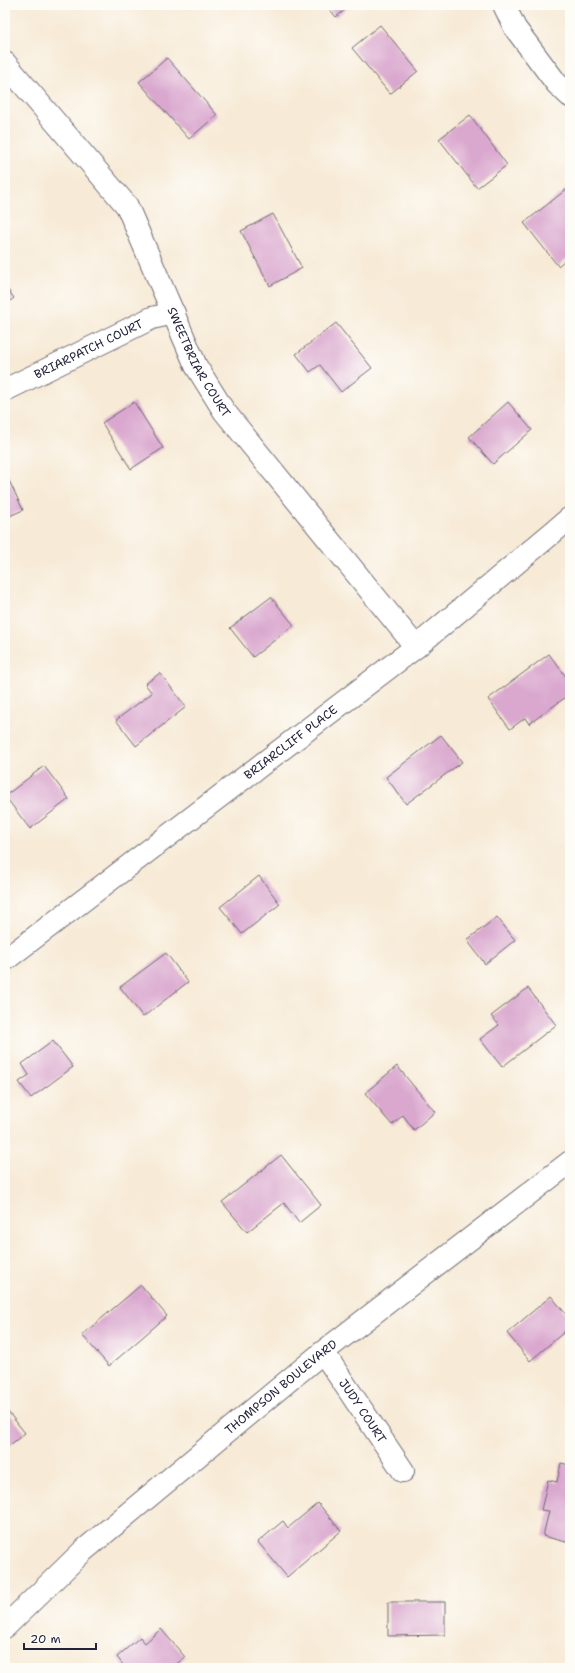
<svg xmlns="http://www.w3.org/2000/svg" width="575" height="1673" font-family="'Shantell Sans',sans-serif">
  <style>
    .building { fill: #daa8cf }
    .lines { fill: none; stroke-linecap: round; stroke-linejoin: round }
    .minor-casing { stroke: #6d6871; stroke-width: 24 }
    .minor { stroke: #fff; stroke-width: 22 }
    .labels { text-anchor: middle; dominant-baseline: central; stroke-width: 3; stroke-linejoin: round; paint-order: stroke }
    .street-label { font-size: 12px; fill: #22223b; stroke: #fdfcf7 }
  </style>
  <rect width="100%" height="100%" fill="#fdfcf7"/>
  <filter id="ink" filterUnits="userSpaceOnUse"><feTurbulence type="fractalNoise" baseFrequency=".025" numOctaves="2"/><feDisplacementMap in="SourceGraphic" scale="8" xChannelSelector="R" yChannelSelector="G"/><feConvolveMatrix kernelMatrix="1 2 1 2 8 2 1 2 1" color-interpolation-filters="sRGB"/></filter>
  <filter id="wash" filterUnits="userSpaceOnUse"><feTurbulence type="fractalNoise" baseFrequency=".012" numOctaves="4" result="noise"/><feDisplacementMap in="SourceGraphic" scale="16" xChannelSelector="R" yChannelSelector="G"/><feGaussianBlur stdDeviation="0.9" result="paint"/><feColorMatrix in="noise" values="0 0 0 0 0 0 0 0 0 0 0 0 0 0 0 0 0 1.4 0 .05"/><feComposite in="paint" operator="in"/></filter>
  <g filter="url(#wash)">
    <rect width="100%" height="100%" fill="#f7ead6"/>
    <g id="blocks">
      <!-- building -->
      <path class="building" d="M 326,5 L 351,5 L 336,17 Z
        M 380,25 L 418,71 L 390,94 L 352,48 Z
        M 167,58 L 217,115 L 189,139 L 139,82 Z
        M 470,115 L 507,165 L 477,188 L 439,139 Z
        M 568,188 L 570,191 L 570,256 L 558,266 L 524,223 Z
        M 273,214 L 302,268 L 270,286 L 241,231 Z
        M 5,286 L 14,298 L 5,305 Z
        M 336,323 L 372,368 L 341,392 L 320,365 L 310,372 L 296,354 Z
        M 134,402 L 163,448 L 131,469 L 102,423 Z
        M 508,402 L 532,430 L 493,464 L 469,437 Z
        M 5,472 L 23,510 L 5,518 Z
        M 271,597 L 294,625 L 253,657 L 230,628 Z
        M 549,654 L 570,682 L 570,694 L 529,724 L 525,718 L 510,729 L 488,699 Z
        M 160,673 L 186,707 L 136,746 L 116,720 L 152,693 L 145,684 Z
        M 441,735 L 462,762 L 406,804 L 386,777 Z
        M 44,766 L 69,799 L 30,829 L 5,796 Z
        M 259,876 L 280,904 L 242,934 L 220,907 Z
        M 497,917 L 515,940 L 485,964 L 467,940 Z
        M 166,953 L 188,982 L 143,1017 L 120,987 Z
        M 528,988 L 556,1025 L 502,1067 L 480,1039 L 499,1025 L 491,1016 Z
        M 53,1041 L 73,1067 L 31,1098 L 19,1082 L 29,1075 L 22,1064 Z
        M 397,1066 L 435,1112 L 414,1130 L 403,1115 L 392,1125 L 365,1093 Z
        M 281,1155 L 321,1205 L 299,1223 L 284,1203 L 247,1232 L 222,1202 Z
        M 141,1285 L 167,1316 L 109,1366 L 82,1335 Z
        M 551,1296 L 570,1319 L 570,1327 L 530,1361 L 507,1333 Z
        M 5,1408 L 25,1433 L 5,1449 Z
        M 561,1463 L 570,1465 L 570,1543 L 543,1536 L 549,1511 L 541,1510 L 548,1480 L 557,1482 Z
        M 318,1503 L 341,1531 L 287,1577 L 258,1542 L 283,1521 L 288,1528 Z
        M 388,1602 L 445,1602 L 445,1635 L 388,1636 Z
        M 161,1629 L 185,1657 L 172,1668 L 119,1668 L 123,1665 L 117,1657 L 140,1637 L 145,1643 Z"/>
    </g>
  </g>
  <g filter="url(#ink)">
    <use href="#blocks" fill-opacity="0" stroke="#6d6871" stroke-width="1"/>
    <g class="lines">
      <!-- minor casing -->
      <g class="minor-casing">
        <g id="minor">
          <path d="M 504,5 L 515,28 L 557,84 L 570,96"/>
          <path id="s1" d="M 5,63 L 127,206 L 196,366 L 224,411 L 416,647"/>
          <path id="s2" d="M 5,390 L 152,318 L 174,313"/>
          <path id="s3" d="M 5,960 L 416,647 L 570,518"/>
          <path id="s4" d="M 323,1352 L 403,1471"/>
          <path id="s5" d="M 5,1627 L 83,1551 L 323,1352 L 570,1162"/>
        </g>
      </g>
      <!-- minor -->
      <use href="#minor" class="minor"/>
    </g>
  </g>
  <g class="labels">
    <!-- street labels -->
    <g class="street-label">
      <text stroke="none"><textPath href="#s2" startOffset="93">BRIARPATCH COURT</textPath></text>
      <text stroke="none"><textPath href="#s1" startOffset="360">SWEETBRIAR COURT</textPath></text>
      <text stroke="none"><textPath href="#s3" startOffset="359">BRIARCLIFF PLACE</textPath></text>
      <text stroke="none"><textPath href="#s5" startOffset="366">THOMPSON BOULEVARD</textPath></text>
      <text stroke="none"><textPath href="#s4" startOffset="71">JUDY COURT</textPath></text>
    </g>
  </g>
  <!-- margin -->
  <rect width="575" height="1673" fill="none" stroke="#fdfcf7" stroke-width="20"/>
  <!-- scale -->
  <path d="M24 1643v6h72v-6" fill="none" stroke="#22223b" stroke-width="2"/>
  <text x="30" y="1643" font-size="12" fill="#22223b" stroke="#fdfcf7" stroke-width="3" paint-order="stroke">20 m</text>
</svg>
